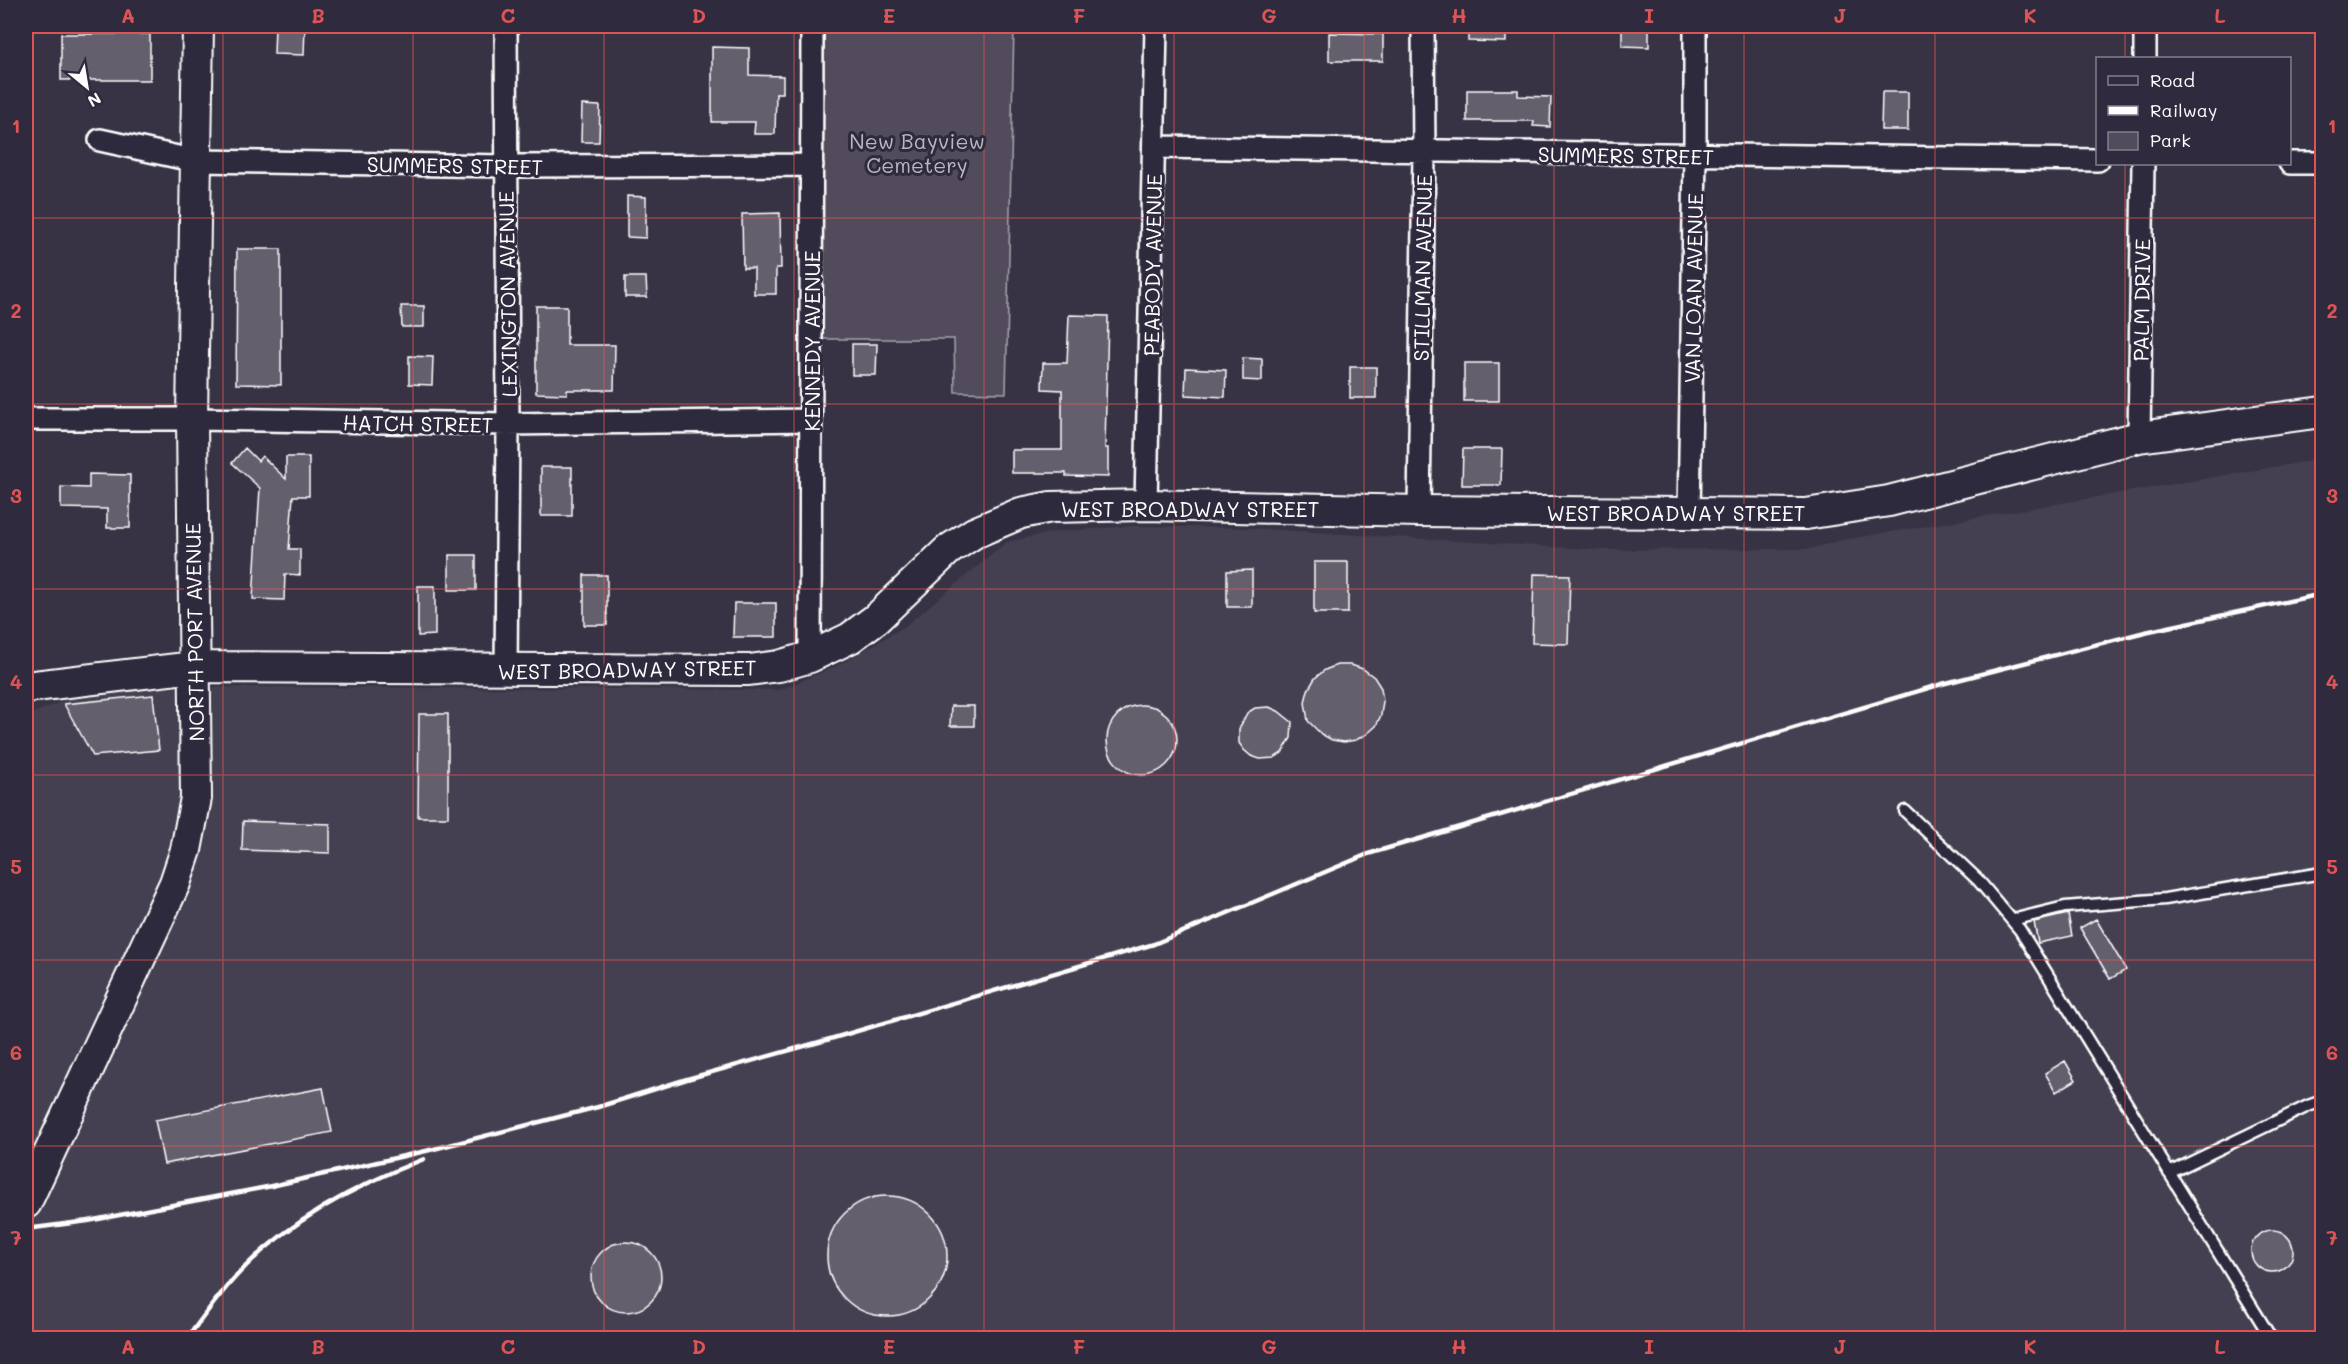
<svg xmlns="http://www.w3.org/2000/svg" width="2348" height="1364" font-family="Mali,sans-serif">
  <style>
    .built { fill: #444051 }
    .green { fill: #514c5c; stroke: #a8a6ae; stroke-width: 1.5 }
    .building { fill: #635f6d; stroke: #fff; stroke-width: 1.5 }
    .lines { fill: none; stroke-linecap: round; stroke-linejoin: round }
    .lane-casing { stroke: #fff; stroke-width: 15 }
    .street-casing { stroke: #fff; stroke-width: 26 }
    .secondary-casing { stroke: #fff; stroke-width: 34 }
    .lane { stroke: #2f2a3d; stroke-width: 10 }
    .street { stroke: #2f2a3d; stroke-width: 21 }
    .secondary { stroke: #2f2a3d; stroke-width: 30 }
    .rail { stroke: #fff; stroke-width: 4.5 }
    .grid { fill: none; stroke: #de5353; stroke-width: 1.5; stroke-opacity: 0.55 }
    .labels { text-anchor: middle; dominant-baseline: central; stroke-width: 6; stroke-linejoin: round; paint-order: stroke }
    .park-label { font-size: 21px; fill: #b9b7be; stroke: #2f2a3d }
    .street-label { font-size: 21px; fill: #fff; stroke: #2f2a3d }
    .neatline { fill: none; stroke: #de5353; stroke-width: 2 }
    .grid-label { font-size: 20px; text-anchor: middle; font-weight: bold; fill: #de5353 }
  </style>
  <rect width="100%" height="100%" fill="#373345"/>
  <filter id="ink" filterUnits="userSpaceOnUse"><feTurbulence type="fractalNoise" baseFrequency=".0167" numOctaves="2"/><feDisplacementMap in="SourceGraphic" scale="12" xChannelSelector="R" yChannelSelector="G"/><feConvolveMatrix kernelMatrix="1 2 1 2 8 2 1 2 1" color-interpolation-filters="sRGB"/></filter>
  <g filter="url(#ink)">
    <!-- built -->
    <path class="built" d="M 2322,459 L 2322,1338 L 26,1338 L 26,716 L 81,694 L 157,688 L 278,687 L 780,690 L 839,665 L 904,627 L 1007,542 L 1055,532 L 1130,526 L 1245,528 L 1602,550 L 1810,549 L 1838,541 Z"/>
    <!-- green -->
    <path class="green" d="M 824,26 L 1014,26 L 1006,393 L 955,392 L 954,339 L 822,339 Z"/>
    <!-- building -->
    <path class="building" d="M 275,26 L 305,26 L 304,55 L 274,54 Z
      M 1468,26 L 1506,26 L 1506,42 L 1468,41 Z
      M 1622,26 L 1649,26 L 1649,47 L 1622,46 Z
      M 1329,33 L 1383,34 L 1383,61 L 1329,61 Z
      M 61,34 L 150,34 L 150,80 L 61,80 Z
      M 712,47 L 749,48 L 749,75 L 783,76 L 783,93 L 776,93 L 775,134 L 754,134 L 755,122 L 712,122 Z
      M 1467,90 L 1518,90 L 1518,96 L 1551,97 L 1550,127 L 1533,126 L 1534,121 L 1467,121 Z
      M 1882,92 L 1908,92 L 1908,130 L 1881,130 Z
      M 582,105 L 600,106 L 599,142 L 581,142 Z
      M 627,196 L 646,197 L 646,238 L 627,237 Z
      M 780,213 L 781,268 L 776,268 L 776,294 L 754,294 L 754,268 L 743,268 L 742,214 Z
      M 237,249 L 281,249 L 281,385 L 236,384 Z
      M 625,277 L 646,277 L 647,297 L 625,297 Z
      M 401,306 L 424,306 L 424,327 L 402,327 Z
      M 536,306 L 567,306 L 567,345 L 615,345 L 614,390 L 567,390 L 567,394 L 536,393 Z
      M 1069,315 L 1108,316 L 1105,448 L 1108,448 L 1108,477 L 1066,476 L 1066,473 L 1012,473 L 1012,450 L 1062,450 L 1062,390 L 1042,389 L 1043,363 L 1067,363 Z
      M 852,344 L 877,344 L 876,375 L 852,375 Z
      M 409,356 L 433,357 L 432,385 L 409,384 Z
      M 1243,358 L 1262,359 L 1262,381 L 1243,380 Z
      M 1464,363 L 1499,363 L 1499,401 L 1464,401 Z
      M 1350,367 L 1376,367 L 1376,398 L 1350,398 Z
      M 1186,368 L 1226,370 L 1225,397 L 1185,395 Z
      M 245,448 L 258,461 L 262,456 L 286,479 L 286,457 L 309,457 L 309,496 L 293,496 L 289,549 L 300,549 L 300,575 L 285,574 L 284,600 L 253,599 L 260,488 L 232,463 Z
      M 1463,449 L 1502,449 L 1501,485 L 1462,485 Z
      M 541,467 L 572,467 L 572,516 L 541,516 Z
      M 89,474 L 130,475 L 130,528 L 107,528 L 107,509 L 61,508 L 61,487 L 89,488 Z
      M 449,555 L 476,555 L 476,590 L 449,590 Z
      M 1314,562 L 1348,562 L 1348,613 L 1314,613 Z
      M 1252,570 L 1252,607 L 1227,607 L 1227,571 Z
      M 1534,574 L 1570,575 L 1568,644 L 1532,643 Z
      M 584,575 L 607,575 L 607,625 L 584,625 Z
      M 418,586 L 435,586 L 435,635 L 418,636 Z
      M 734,603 L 776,603 L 776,637 L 733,637 Z
      M 1337,665 L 1351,665 L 1363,669 L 1374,677 L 1381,688 L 1383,701 L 1381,715 L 1376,726 L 1367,734 L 1356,740 L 1344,742 L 1332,740 L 1321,734 L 1308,721 L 1305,702 L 1308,690 L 1315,678 L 1325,670 Z
      M 153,695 L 159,750 L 93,756 L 64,704 Z
      M1107 740a35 35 0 1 1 70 0a35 35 0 1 1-70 0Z
      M 951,706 L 974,706 L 974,726 L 950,726 Z
      M 1269,707 L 1278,711 L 1292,722 L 1291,738 L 1282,753 L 1274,758 L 1260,759 L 1251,756 L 1244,750 L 1239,743 L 1239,729 L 1247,713 L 1255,708 Z
      M 419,714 L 448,714 L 448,817 L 418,817 Z
      M 243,821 L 330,824 L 330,853 L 242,850 Z
      M 2068,914 L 2072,936 L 2038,943 L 2034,922 Z
      M 2096,919 L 2126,970 L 2110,979 L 2080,928 Z
      M 2065,1061 L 2076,1080 L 2056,1092 L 2045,1073 Z
      M 323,1088 L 332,1132 L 164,1164 L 155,1120 Z
      M827 1256a60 60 0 1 1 120 0a60 60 0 1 1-120 0Z
      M2251 1251a21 21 0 1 1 42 0a21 21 0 1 1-42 0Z
      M591 1277a35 35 0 1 1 70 0a35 35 0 1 1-70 0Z"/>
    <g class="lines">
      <!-- lane casing -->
      <g class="lane-casing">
        <path id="lane" d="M 1905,811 L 1978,880 L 2020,930 L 2271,1338
          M 2012,920 L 2065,907 L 2165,899 L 2322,873
          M 2169,1173 L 2308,1106 L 2322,1101"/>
      </g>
      <!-- street casing -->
      <g class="street-casing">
        <path id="street" d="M 506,26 L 508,424 L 506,671
          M 2145,58 L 2145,26
          M 100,140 L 196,161 L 505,166 L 812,165
          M 1155,147 L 2098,160
          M 2290,163 L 2322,163
          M 26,419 L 192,419 L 508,424 L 811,420
          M 2139,437 L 2143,164
          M 1146,505 L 1156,26
          M 1419,511 L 1424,152 L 1423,26
          M 1689,514 L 1695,156 L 1695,26
          M 810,657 L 812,26"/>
      </g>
      <!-- secondary casing -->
      <g class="secondary-casing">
        <path id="secondary" d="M 26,687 L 194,667 L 749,670 L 779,666 L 810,657 L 850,638 L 877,618 L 948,550 L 974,533 L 1021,513 L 1051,507 L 1146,505 L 1419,511 L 1806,514 L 1889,501 L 2139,437 L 2322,412
          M 26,1203 L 175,883 L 186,850 L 196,798 L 192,419 L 198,26"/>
      </g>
      <!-- lane -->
      <use href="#lane" class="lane"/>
      <!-- street -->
      <use href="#street" class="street"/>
      <!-- secondary -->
      <use href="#secondary" class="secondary"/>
      <!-- rail -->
      <path class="rail" d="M 26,1229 L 88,1221 L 267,1187 L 426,1151 L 598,1107 L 687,1079 L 830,1039 L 1154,944 L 1368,854 L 1480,821 L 1942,684 L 2145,632 L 2322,594
        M 187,1338 C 205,1315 223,1288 245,1267 C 294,1218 359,1184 424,1159"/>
    </g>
  </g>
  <!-- grid -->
  <path class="grid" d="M 223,26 L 223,1338M 413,26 L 413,1338M 604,26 L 604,1338M 794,26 L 794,1338M 984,26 L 984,1338M 1174,26 L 1174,1338M 1364,26 L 1364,1338M 1554,26 L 1554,1338M 1744,26 L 1744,1338M 1935,26 L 1935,1338M 2125,26 L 2125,58M 2125,164 L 2125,1338M 26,218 L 2322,218M 26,404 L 2322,404M 26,589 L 2322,589M 26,775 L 2322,775M 26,960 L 2322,960M 26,1146 L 2322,1146"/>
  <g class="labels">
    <!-- park labels -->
    <g class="park-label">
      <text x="917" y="140">New Bayview<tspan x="917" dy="24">Cemetery</tspan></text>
    </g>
    <!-- street labels -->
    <g class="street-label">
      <text transform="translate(1626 155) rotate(1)">SUMMERS STREET</text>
      <text transform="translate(455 165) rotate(1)">SUMMERS STREET</text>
      <text transform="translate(1152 265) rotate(-89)">PEABODY AVENUE</text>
      <text transform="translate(1422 268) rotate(-89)">STILLMAN AVENUE</text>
      <text transform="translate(1693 288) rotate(-89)">VAN LOAN AVENUE</text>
      <text transform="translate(507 294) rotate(-91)">LEXINGTON AVENUE</text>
      <text transform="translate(2141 300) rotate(-89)">PALM DRIVE</text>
      <text transform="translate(811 341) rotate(-90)">KENNEDY AVENUE</text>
      <text transform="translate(418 423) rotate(1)">HATCH STREET</text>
      <text x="1190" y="508">WEST BROADWAY STREET</text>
      <text x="1676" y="512">WEST BROADWAY STREET</text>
      <text transform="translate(194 632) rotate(-91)">NORTH PORT AVENUE</text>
      <text transform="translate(627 669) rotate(-1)">WEST BROADWAY STREET</text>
    </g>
  </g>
  <!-- margin -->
  <rect width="2348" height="1364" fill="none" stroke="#2f2a3d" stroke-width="66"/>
  <!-- legend -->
  <rect x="2096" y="57" width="195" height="108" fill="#2f2a3d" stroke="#827f8b" stroke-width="1.5"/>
  <rect x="2108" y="76" width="30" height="9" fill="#2f2a3d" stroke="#827f8b" stroke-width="1.5"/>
  <text x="2150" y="87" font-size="18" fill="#ffffff">Road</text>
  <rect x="2108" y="106" width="30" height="9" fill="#ffffff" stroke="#827f8b" stroke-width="1.5"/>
  <text x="2150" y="117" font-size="18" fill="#ffffff">Railway</text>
  <rect x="2108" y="132" width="30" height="18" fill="#514c5c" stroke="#827f8b" stroke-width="1.5"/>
  <text x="2150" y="147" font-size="18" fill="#ffffff">Park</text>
  <!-- north arrow -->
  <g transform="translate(87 87) rotate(150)" stroke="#2f2a3d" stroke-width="4.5" paint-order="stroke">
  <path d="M0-4.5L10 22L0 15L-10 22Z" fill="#ffffff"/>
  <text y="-9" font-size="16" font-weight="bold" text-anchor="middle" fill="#ffffff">N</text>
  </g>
  <rect x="33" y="33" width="2282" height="1298" class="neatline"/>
  <g class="grid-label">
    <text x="128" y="23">A</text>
    <text x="318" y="23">B</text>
    <text x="508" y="23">C</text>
    <text x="699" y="23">D</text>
    <text x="889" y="23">E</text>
    <text x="1079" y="23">F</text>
    <text x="1269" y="23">G</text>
    <text x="1459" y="23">H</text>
    <text x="1649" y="23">I</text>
    <text x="1840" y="23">J</text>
    <text x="2030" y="23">K</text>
    <text x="2220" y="23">L</text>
    <text x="16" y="133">1</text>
    <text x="2332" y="133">1</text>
    <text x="16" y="318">2</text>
    <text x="2332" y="318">2</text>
    <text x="16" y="503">3</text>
    <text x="2332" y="503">3</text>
    <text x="16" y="689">4</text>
    <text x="2332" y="689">4</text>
    <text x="16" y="874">5</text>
    <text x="2332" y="874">5</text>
    <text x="16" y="1060">6</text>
    <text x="2332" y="1060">6</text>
    <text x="16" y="1245">7</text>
    <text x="2332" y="1245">7</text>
    <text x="128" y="1354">A</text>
    <text x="318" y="1354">B</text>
    <text x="508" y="1354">C</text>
    <text x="699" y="1354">D</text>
    <text x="889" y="1354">E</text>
    <text x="1079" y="1354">F</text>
    <text x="1269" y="1354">G</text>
    <text x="1459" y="1354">H</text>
    <text x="1649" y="1354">I</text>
    <text x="1840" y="1354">J</text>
    <text x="2030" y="1354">K</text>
    <text x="2220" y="1354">L</text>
  </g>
</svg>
